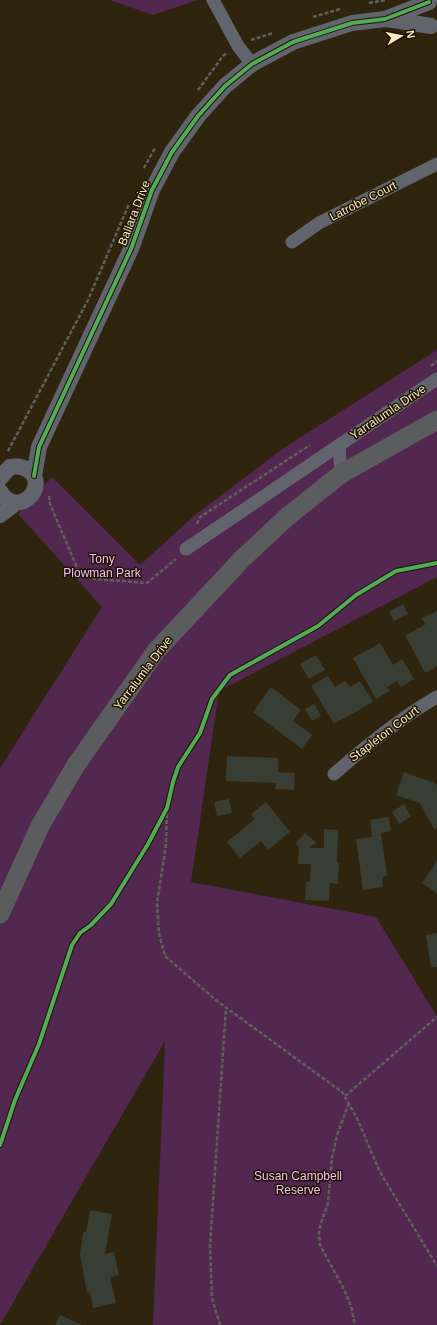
<svg xmlns="http://www.w3.org/2000/svg" width="437" height="1325" font-family="Helvetica,sans-serif">
  <style>
    .green { fill: #522750 }
    .building { fill: #383e34 }
    .lines { fill: none; stroke-linecap: round; stroke-linejoin: round }
    .path { stroke: #605f5a; stroke-width: 2.5; stroke-dasharray: 4 2; stroke-linecap: butt }
    .minor { stroke: #61646c; stroke-width: 13 }
    .tertiary { stroke: #61646c; stroke-width: 16 }
    .secondary { stroke: #5b5c5d; stroke-width: 19 }
    .cycleway-casing { stroke: #1e1500; stroke-width: 6 }
    .cycleway { stroke: #51ab58; stroke-width: 4 }
    .labels { text-anchor: middle; dominant-baseline: central; stroke-width: 3; stroke-linejoin: round; paint-order: stroke }
    .street-label { font-size: 12px; fill: #f9e9c4; stroke: #1e1500 }
    .park-label { font-size: 12px; fill: #f8bdf8; stroke: #1e1500 }
  </style>
  <rect width="100%" height="100%" fill="#2f250e"/>
  <!-- green -->
  <path class="green" d="M 110,0 L 198,0 L 153,15 Z
    M 437,350 L 437,577 L 219,691 L 191,882 L 376,917 L 435,1013 L 437,1018 L 437,1325 L 153,1325 L 165,1041 L 0,1325 L 0,768 L 102,607 L 18,514 L 52,477 L 140,565 L 194,516 L 281,450 Z"/>
  <!-- building -->
  <path class="building" d="M 403,604 L 408,614 L 394,621 L 389,611 Z
    M 437,611 L 437,666 L 425,673 L 405,635 L 425,625 L 422,618 Z
    M 380,643 L 393,665 L 402,659 L 414,679 L 401,687 L 397,681 L 387,687 L 390,691 L 376,699 L 353,658 Z
    M 316,655 L 325,670 L 309,679 L 300,664 Z
    M 328,676 L 335,687 L 345,681 L 350,687 L 360,681 L 373,702 L 334,724 L 311,686 Z
    M 271,687 L 301,710 L 293,721 L 312,735 L 302,749 L 253,712 Z
    M 314,704 L 321,716 L 312,721 L 305,709 Z
    M 227,756 L 278,758 L 278,772 L 295,773 L 294,790 L 275,789 L 276,783 L 226,781 Z
    M 404,772 L 435,783 L 437,786 L 437,827 L 434,829 L 420,803 L 396,795 Z
    M 229,799 L 232,813 L 217,816 L 214,802 Z
    M 266,802 L 290,832 L 268,850 L 261,841 L 240,858 L 227,842 L 255,819 L 251,814 Z
    M 404,804 L 411,816 L 399,824 L 392,812 Z
    M 389,817 L 391,831 L 381,833 L 387,876 L 382,877 L 383,887 L 363,890 L 356,839 L 372,837 L 370,820 Z
    M 324,829 L 338,830 L 337,863 L 339,863 L 338,884 L 330,883 L 329,901 L 305,900 L 306,882 L 310,882 L 311,864 L 298,864 L 299,847 L 295,844 L 305,833 L 316,842 L 310,848 L 324,848 Z
    M 436,862 L 437,862 L 437,893 L 422,883 Z
    M 437,933 L 437,967 L 431,967 L 426,935 Z
    M 90,1210 L 112,1214 L 105,1254 L 114,1252 L 119,1275 L 110,1277 L 116,1303 L 93,1308 L 90,1292 L 87,1293 L 80,1254 L 83,1232 L 86,1232 Z
    M 60,1315 L 82,1325 L 55,1325 Z"/>
  <g class="lines">
    <!-- path -->
    <path class="path" d="M 369,3 L 386,0
      M 313,17 L 340,9
      M 251,40 L 273,33
      M 198,90 L 223,56 L 227,53
      M 144,168 L 155,148
      M 431,366 L 437,361
      M 8,451 L 88,300 L 129,204
      M 49,496 L 50,504 L 78,570 L 95,579 L 147,583 L 176,559
      M 197,524 L 200,517 L 310,445
      M 167,808 L 166,845 L 157,903 L 159,934 L 165,956 L 217,1001 L 342,1092 L 357,1118 L 380,1172 L 437,1266
      M 345,1096 L 437,1017
      M 349,1103 L 337,1135 L 332,1158 L 328,1203 L 320,1226 L 319,1233 L 320,1245 L 344,1289 L 351,1306 L 355,1325
      M 220,1325 L 212,1298 L 210,1246 L 226,1008"/>
    <!-- minor -->
    <path class="minor" d="M 213,0 L 238,46 L 252,64
      M 292,242 L 319,223 L 437,164
      M 339,445 L 341,474
      M 186,549 L 437,379
      M 334,774 C 366,746 400,718 437,697"/>
    <!-- tertiary -->
    <path class="tertiary" d="M 387,19 L 431,26
      M 34,476 L 39,447 L 131,249 L 152,190 L 172,152 L 198,116 L 225,86 L 252,64 L 293,42 L 352,23 L 385,19 L 429,2
      M 0,478 L 10,467 C 16,466 22,466 28,470 C 51,485 17,521 0,491
      M 0,515 L 16,503"/>
    <!-- secondary -->
    <path class="secondary" d="M 0,914 L 40,826 L 76,765 L 156,651 L 242,559 L 287,517 L 341,474 L 437,420"/>
    <!-- cycleway casing -->
    <g class="cycleway-casing">
      <path id="cycleway" d="M 34,476 L 39,447 L 131,249 L 152,190 L 172,152 L 198,116 L 225,86 L 252,64 L 293,42 L 352,23 L 385,19 L 429,2
        M 0,1145 L 15,1100 L 39,1044 L 72,945 L 80,933 L 91,925 L 111,904 L 148,844 L 167,808 L 173,782 L 178,767 L 200,733 L 212,699 L 230,675 L 318,626 L 356,595 L 396,571 L 437,563"/>
    </g>
    <!-- cycleway -->
    <use href="#cycleway" class="cycleway"/>
  </g>
  <g class="labels">
    <!-- street labels -->
    <g class="street-label">
      <text transform="translate(363 201) rotate(-27)">Latrobe Court</text>
      <text transform="translate(134 213) rotate(-69)">Ballara Drive</text>
      <text transform="translate(388 412) rotate(-34)">Yarralumla Drive</text>
      <text transform="translate(143 673) rotate(-53)">Yarralumla Drive</text>
      <text transform="translate(384 734) rotate(-37)">Stapleton Court</text>
    </g>
    <!-- park labels -->
    <g class="park-label">
      <text x="102" y="559">Tony<tspan x="102" dy="14">Plowman Park</tspan></text>
      <text x="298" y="1176">Susan Campbell<tspan x="298" dy="14">Reserve</tspan></text>
    </g>
  </g>
  <!-- north arrow -->
  <g transform="translate(401 36) rotate(80)" stroke="#1e1500" stroke-width="3" paint-order="stroke">
  <path d="M0-3L7 15L0 10L-7 15Z" fill="#f9e9c4"/>
  <text y="-6" font-size="11" font-weight="bold" text-anchor="middle" fill="#f9e9c4">N</text>
  </g>
</svg>
